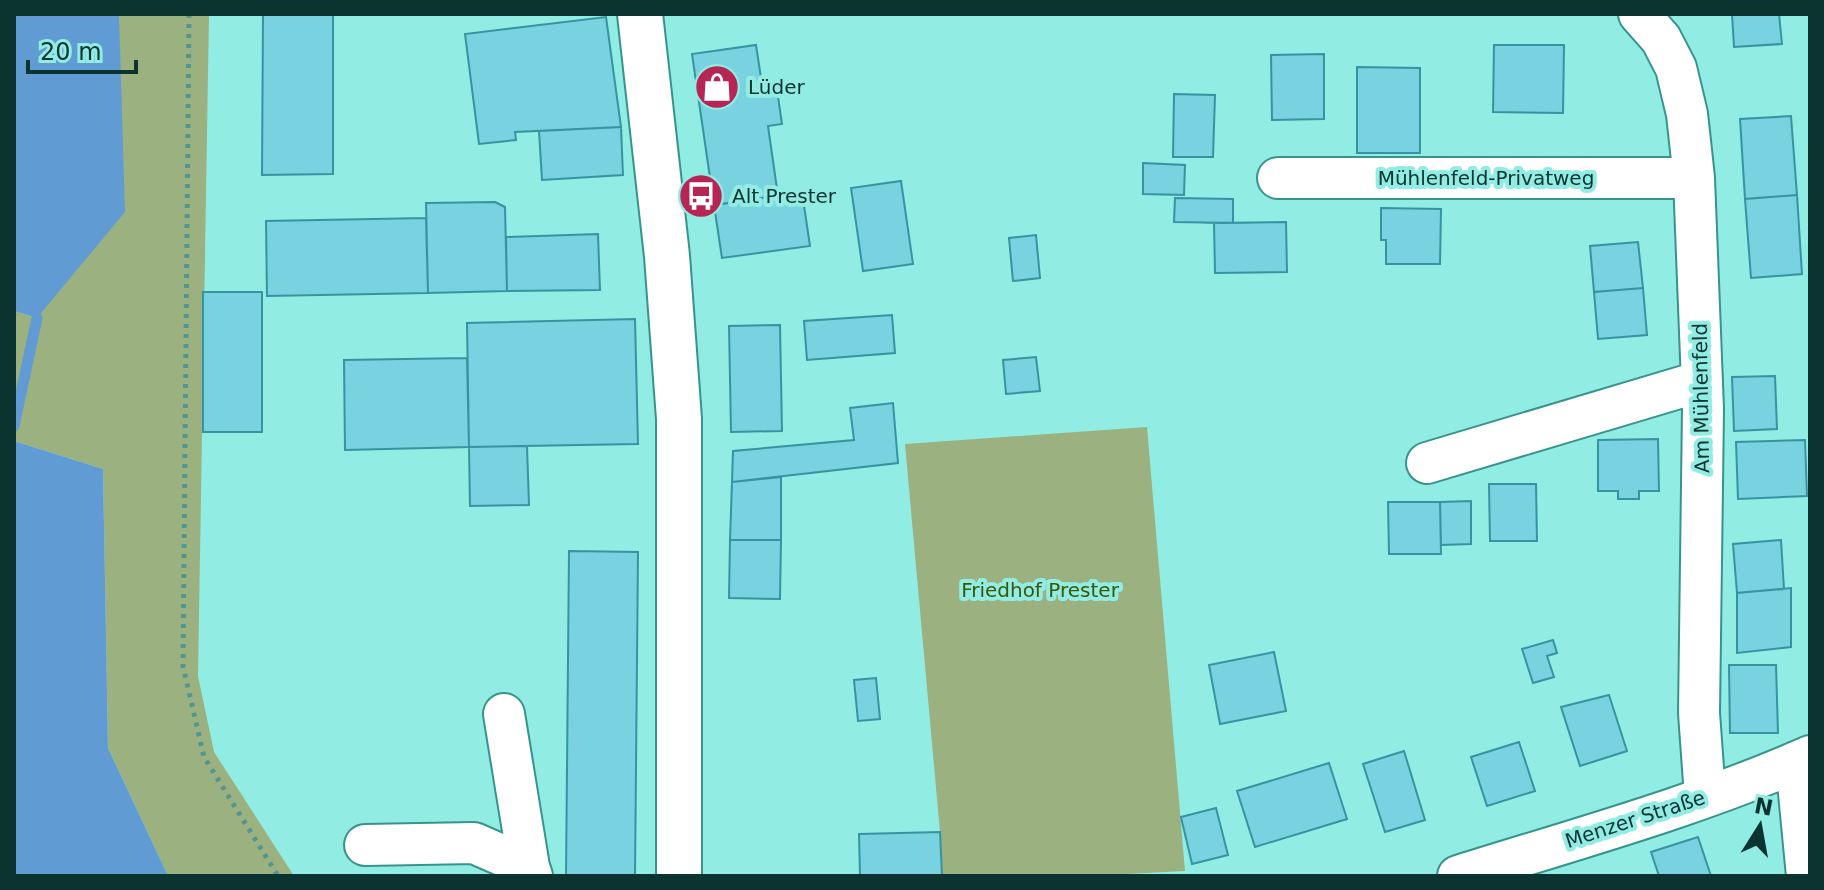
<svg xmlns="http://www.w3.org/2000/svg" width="1824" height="890" font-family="'DejaVu Sans',sans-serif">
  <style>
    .green { fill: #9bb280 }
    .water { fill: #609cd3 }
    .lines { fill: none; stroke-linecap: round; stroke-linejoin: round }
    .stream { stroke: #609cd3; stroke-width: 11 }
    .building { fill: #78d2df; stroke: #3694a1; stroke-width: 2 }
    .minor-casing { stroke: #36948d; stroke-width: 44 }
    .major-casing { stroke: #36948d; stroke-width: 48 }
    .path { stroke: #539691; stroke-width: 5; stroke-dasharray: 4 6; stroke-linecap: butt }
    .minor { stroke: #fff; stroke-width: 40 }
    .major { stroke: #fff; stroke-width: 44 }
    .labels { text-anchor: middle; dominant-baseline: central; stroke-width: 8; stroke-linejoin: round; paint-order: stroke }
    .poi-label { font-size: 20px; fill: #0b3330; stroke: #91ece4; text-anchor: start }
    .street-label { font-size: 20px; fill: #0b3330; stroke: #91ece4 }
    .park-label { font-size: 20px; fill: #3c5704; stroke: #91ece4 }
  </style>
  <rect width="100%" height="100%" fill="#91ece4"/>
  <!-- green -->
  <path class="green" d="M 119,14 L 209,14 L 198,676 L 214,752 L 294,876 L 168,876 L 108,748 L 103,469 L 14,441 L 14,311 L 37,318 L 119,51 Z
    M 1147,427 L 1185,871 L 1086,876 L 942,876 L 940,832 L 905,444 Z"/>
  <!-- water -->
  <path class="water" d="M 14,14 L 119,14 L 125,212 L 37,318 L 14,311 Z
    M 14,441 L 103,469 L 108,748 L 168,876 L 14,876 Z"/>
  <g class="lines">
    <!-- stream -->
    <path class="stream" d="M 14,426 L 37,318"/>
  </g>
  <!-- building -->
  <path class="building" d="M 263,14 L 333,14 L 333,174 L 262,175 Z
    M 1732,14 L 1779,14 L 1782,44 L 1734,47 Z
    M 606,17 L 621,127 L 515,132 L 516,140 L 479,144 L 465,34 Z
    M 756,45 L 763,91 L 777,90 L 782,124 L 768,126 L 778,196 L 714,205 L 692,54 Z
    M 1494,45 L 1564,45 L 1563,113 L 1493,112 Z
    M 1324,54 L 1324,119 L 1272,120 L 1271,55 Z
    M 1357,67 L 1420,68 L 1420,153 L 1357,153 Z
    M 1174,94 L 1215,95 L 1213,157 L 1173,157 Z
    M 1791,116 L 1797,195 L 1745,199 L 1740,119 Z
    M 621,127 L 623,175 L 542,180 L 539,131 Z
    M 1143,163 L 1185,165 L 1184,195 L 1143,194 Z
    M 901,181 L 913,264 L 863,271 L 851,188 Z
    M 802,192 L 810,246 L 722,258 L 714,205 Z
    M 1797,195 L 1802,274 L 1751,278 L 1745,199 Z
    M 1175,198 L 1233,199 L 1233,223 L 1174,222 Z
    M 495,202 L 505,207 L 507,291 L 428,293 L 426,203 Z
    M 1381,208 L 1441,209 L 1440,264 L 1386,264 L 1386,240 L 1381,240 Z
    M 426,218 L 428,293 L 267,296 L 266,221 Z
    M 1286,222 L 1287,272 L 1215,273 L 1214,223 Z
    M 598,234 L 600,290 L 507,291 L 506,237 Z
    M 1036,235 L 1040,278 L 1013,281 L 1009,238 Z
    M 1638,242 L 1643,288 L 1594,292 L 1590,246 Z
    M 1643,288 L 1647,335 L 1598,339 L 1594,292 Z
    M 203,292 L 262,292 L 262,432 L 203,432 Z
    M 892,315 L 895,353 L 807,360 L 804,321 Z
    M 635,319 L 638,444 L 469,447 L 467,323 Z
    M 780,325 L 782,431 L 731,432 L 729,326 Z
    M 1036,357 L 1040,391 L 1006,394 L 1003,360 Z
    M 467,358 L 469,447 L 345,450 L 344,360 Z
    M 1775,376 L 1777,429 L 1734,431 L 1732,377 Z
    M 893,403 L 898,463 L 732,482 L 733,451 L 854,440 L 850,408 Z
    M 1658,439 L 1659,491 L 1639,491 L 1639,499 L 1618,499 L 1618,491 L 1598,491 L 1598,440 Z
    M 1805,440 L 1807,496 L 1738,499 L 1736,442 Z
    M 527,446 L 529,505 L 470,506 L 469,447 Z
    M 781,477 L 781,540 L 730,540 L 732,482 Z
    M 1489,484 L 1536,484 L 1537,541 L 1490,541 Z
    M 1471,501 L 1471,544 L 1441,545 L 1440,502 Z
    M 1388,502 L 1440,502 L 1441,554 L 1389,554 Z
    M 730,540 L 781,540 L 780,599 L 729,598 Z
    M 1781,540 L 1784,589 L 1737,593 L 1733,544 Z
    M 569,551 L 638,552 L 635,876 L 566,876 Z
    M 1791,588 L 1791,647 L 1737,653 L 1737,593 Z
    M 1553,640 L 1557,653 L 1547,656 L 1554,677 L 1533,683 L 1522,649 Z
    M 1274,652 L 1286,711 L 1220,724 L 1209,665 Z
    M 1729,665 L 1776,665 L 1778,733 L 1730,733 Z
    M 876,678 L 880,719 L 858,721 L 854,680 Z
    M 1609,695 L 1627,751 L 1580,766 L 1561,707 Z
    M 1519,742 L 1535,791 L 1487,806 L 1471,757 Z
    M 1404,751 L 1425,820 L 1385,832 L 1363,764 Z
    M 1329,763 L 1347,819 L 1255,847 L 1237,791 Z
    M 1216,808 L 1228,855 L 1192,864 L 1181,817 Z
    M 940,832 L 942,876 L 860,876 L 859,834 Z
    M 1698,837 L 1711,876 L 1659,876 L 1651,852 Z"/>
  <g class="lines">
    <!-- minor casing -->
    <g class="minor-casing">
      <path id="minor" d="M 1639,14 L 1661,39 L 1676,68 L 1687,114 L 1694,178 L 1703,409 L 1699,713 L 1705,796
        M 1278,178 L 1694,178
        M 1427,463 L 1702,381
        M 504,714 L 529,867 L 532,876
        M 1796,762 L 1807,876
        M 365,845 L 474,843 L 529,867
        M 1458,876 C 1576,839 1697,806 1810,756"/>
    </g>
    <!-- major casing -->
    <g class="major-casing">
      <path id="major" d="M 640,14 L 667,256 L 679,419 L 679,876"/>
    </g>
    <!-- path -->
    <path class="path" d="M 189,14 L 183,666 L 204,757 L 278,876"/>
    <!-- minor -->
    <use href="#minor" class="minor"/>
    <!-- major -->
    <use href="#major" class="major"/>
  </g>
  <!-- icons -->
  <defs>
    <g id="shop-disc" transform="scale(2.3)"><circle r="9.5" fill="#b62654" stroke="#91ece4"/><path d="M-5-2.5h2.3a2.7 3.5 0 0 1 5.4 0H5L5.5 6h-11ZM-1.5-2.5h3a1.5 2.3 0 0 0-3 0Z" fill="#fff"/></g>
    <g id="bus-disc" transform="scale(2.3)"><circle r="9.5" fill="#b62654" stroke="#91ece4"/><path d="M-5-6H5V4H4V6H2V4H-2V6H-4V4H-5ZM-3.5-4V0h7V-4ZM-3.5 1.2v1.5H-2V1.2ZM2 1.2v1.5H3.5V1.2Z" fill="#fff"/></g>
  </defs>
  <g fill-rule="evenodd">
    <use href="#shop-disc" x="717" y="87"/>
    <use href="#bus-disc" x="701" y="196"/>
  </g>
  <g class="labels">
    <!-- poi labels -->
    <g class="poi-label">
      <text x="748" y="87">Lüder</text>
      <text x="732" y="196">Alt Prester</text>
    </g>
    <!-- street labels -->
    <g class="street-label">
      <text x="1486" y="178">Mühlenfeld-Privatweg</text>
      <text transform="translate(1701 398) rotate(-91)">Am Mühlenfeld</text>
      <text transform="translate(1635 819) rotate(-18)">Menzer Straße</text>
    </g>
    <!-- park labels -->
    <g class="park-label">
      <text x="1040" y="590">Friedhof Prester</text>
    </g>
  </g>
  <!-- border -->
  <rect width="1824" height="890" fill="none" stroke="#0b3330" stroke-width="32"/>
  <!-- north arrow -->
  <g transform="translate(1760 826) rotate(11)" stroke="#91ece4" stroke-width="6" paint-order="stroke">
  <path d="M0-6L14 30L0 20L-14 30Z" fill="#0b3330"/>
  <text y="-12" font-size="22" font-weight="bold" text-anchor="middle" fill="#0b3330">N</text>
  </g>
  <!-- scale -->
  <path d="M28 60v12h108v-12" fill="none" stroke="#0b3330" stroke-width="4"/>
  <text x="40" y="60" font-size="24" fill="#0b3330" stroke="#91ece4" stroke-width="6" paint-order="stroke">20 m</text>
</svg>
